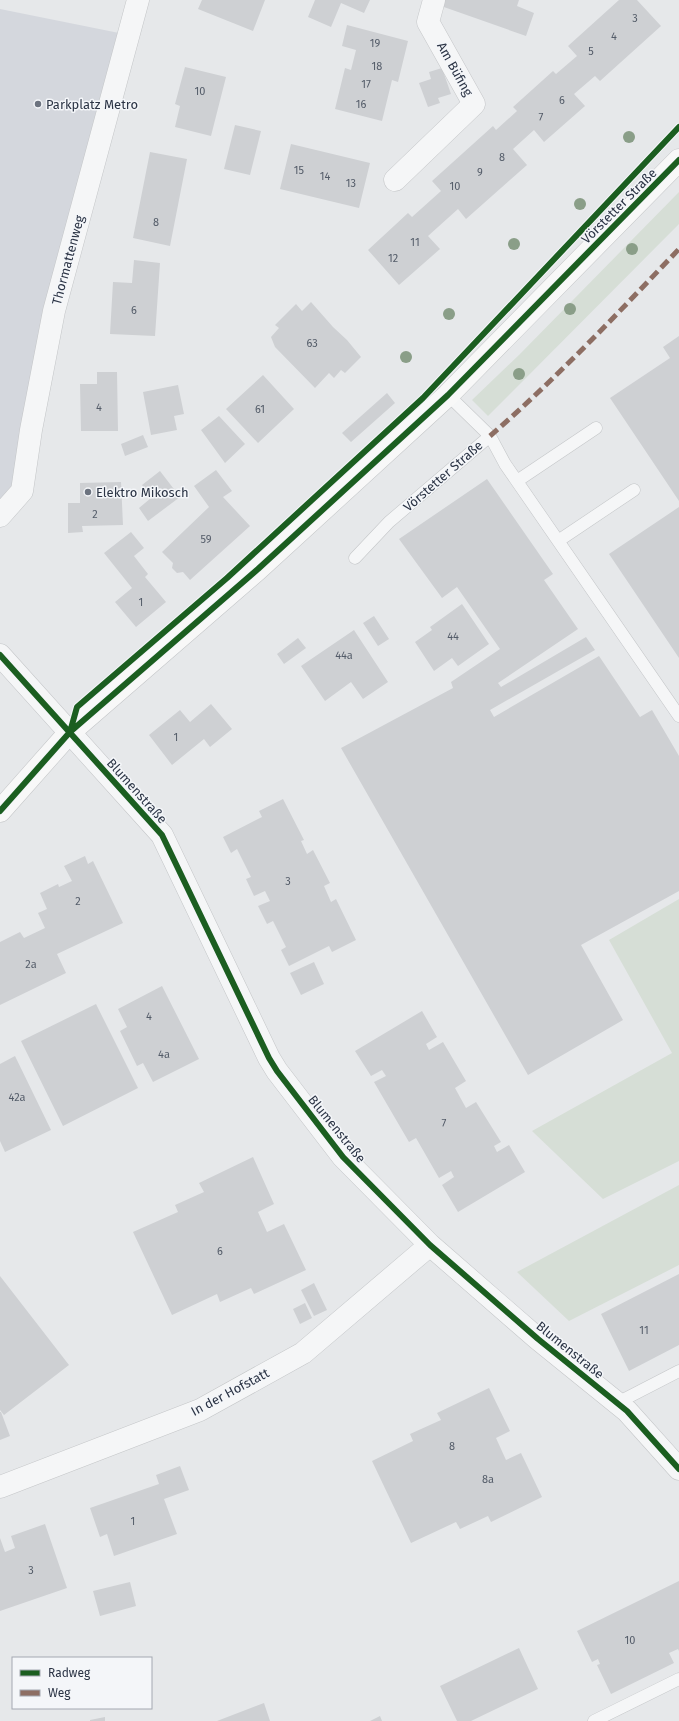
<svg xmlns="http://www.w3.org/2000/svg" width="679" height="1721" font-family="'Fira Sans',sans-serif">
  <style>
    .built { fill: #d4d7dd }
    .green { fill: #d6ded6 }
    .building { fill: #ced0d3 }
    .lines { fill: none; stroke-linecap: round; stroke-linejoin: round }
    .lane-casing { stroke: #c4c6c8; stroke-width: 13 }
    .street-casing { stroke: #c4c6c8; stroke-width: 23 }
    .secondary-casing { stroke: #c4c6c8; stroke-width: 23 }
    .lane { stroke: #f5f6f7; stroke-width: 12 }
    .street { stroke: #f5f6f7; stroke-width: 22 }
    .secondary { stroke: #f8f8f8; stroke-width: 22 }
    .quiet { stroke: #8d6e63; stroke-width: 5; stroke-dasharray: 10 5; stroke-linecap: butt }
    .cycleway-casing { stroke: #f4f6f9; stroke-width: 8 }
    .cycleway { stroke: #1b5e20; stroke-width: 6 }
    .tree { fill: #8a9e88 }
    .poi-dot { fill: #6c737f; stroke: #f4f6f9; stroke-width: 1.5 }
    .labels { text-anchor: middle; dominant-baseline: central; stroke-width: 3; stroke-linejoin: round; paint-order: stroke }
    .number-label { font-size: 11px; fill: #545c69 }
    .street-label { font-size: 13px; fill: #2b3445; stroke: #f4f6f9 }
    .poi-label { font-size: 13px; fill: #2b3445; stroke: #f4f6f9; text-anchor: start }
  </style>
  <rect width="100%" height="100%" fill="#e6e8ea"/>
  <!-- built -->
  <path class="built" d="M 0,9 L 129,35 L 22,491 L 0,516 Z"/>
  <!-- green -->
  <path class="green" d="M 679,192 L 679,224 L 488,416 L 472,400 L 519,355 Z
    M 679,899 L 679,1161 L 603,1199 L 532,1131 L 672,1053 L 609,940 Z
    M 679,1185 L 679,1265 L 569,1321 L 517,1272 Z"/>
  <!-- building -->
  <path class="building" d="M 202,0 L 265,0 L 253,31 L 198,9 Z
    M 315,0 L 370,0 L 364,13 L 341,3 L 331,27 L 308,17 Z
    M 443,0 L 519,0 L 517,6 L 534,13 L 526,36 L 441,6 Z
    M 619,0 L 637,0 L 661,26 L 600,81 L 595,76 L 574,94 L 585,106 L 544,142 L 534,130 L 513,149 L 527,165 L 466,219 L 458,209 L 428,236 L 440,249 L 399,285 L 368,250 L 408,213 L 412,217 L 441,191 L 432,181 L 493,126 L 496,130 L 517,111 L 513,107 L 553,71 L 556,74 L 577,56 L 568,46 Z
    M 347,25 L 408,41 L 398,82 L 392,80 L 382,121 L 335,109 L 345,68 L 351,70 L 356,50 L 342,46 Z
    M 185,67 L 226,77 L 211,136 L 175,127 L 180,106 L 175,104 Z
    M 442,68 L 451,94 L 438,98 L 440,103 L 428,107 L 419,83 L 431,79 L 429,72 Z
    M 235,125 L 261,131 L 250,175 L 224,169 Z
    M 291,144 L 370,163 L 359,208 L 280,189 Z
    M 150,152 L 187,159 L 170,246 L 133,238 Z
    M 134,260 L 160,263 L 155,336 L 110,334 L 113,282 L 132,283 Z
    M 311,302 L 333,327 L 347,340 L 361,357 L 345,373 L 341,370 L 334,378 L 329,373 L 315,388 L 275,347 L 271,337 L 279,328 L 275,325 L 296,304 L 302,311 Z
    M 679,336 L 679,501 L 610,398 L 670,358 L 663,347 Z
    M 97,372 L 117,372 L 118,431 L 81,431 L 80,384 L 97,384 Z
    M 263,375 L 294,409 L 258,443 L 226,409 Z
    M 178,385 L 184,414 L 174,416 L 177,430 L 151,435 L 143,392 Z
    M 387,393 L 395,403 L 351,442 L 342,433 Z
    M 219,416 L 245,444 L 225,463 L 201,430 Z
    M 143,435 L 148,447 L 125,456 L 121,444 Z
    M 216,470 L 232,491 L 223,497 L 250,526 L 190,580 L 183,572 L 177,573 L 172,568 L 173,563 L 162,552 L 209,507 L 194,486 Z
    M 160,471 L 180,497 L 148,521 L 139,508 L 151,498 L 142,485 Z
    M 487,479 L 553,574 L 544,580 L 578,629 L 498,683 L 501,687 L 586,637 L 595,650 L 490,710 L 494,717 L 599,656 L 640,717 L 652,710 L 679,756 L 679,891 L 581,945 L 623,1020 L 528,1075 L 341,748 L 453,688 L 451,682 L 500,649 L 457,587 L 442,598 L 399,539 Z
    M 121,482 L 123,525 L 82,526 L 83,532 L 68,533 L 68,503 L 80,503 L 80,483 Z
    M 679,507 L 679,658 L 609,554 Z
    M 131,532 L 144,548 L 134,556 L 148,574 L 145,577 L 166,602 L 136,627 L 115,602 L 132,588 L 104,553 Z
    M 462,604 L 489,644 L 458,666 L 452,658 L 434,671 L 415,642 L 432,630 L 430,627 Z
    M 374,616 L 389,639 L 378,646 L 363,623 Z
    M 354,630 L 388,682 L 363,699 L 351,682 L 325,701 L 301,666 Z
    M 298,638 L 306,648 L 284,664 L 277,654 Z
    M 211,704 L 232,729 L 210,747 L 204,739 L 172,765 L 149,735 L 180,710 L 190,722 Z
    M 283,799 L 304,840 L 301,841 L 307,854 L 313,850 L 330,883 L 324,886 L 331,902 L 336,899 L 356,940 L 332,952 L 329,946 L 289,966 L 281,950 L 286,947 L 273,921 L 267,924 L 258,906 L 270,901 L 265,891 L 254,896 L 246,879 L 251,877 L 237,849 L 231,853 L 223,837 L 262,817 L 259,811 Z
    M 85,856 L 88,864 L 93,861 L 123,923 L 57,954 L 66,973 L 0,1005 L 0,942 L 20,932 L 24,938 L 45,928 L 38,913 L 47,909 L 40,893 L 58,884 L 59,887 L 72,881 L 64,866 Z
    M 314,962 L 324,984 L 301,995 L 290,973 Z
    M 162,986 L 199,1059 L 153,1082 L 143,1063 L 137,1066 L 120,1031 L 127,1027 L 118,1009 Z
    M 96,1004 L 138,1088 L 63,1126 L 21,1041 Z
    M 422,1011 L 437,1037 L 426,1044 L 429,1050 L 443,1042 L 466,1081 L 455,1088 L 466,1108 L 476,1102 L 501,1142 L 494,1146 L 497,1152 L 509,1145 L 525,1172 L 458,1212 L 442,1185 L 454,1177 L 451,1171 L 439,1178 L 416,1138 L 409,1142 L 374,1082 L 386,1076 L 382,1070 L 371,1076 L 355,1051 Z
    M 15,1056 L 51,1130 L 5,1152 L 0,1141 L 0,1064 Z
    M 253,1157 L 274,1204 L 258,1212 L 267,1232 L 284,1224 L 306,1270 L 254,1294 L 251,1288 L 220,1302 L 217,1294 L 172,1315 L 133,1232 L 178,1212 L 175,1205 L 204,1192 L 199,1183 Z
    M 679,1274 L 679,1345 L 629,1371 L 601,1314 Z
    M 0,1276 L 69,1365 L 4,1415 L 0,1410 Z
    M 314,1283 L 327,1310 L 314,1316 L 301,1290 Z
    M 305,1303 L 312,1318 L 300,1324 L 293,1309 Z
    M 489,1388 L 510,1431 L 496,1438 L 506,1460 L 521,1453 L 542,1497 L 491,1522 L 488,1516 L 460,1529 L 456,1522 L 411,1543 L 372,1461 L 413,1441 L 410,1434 L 441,1420 L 437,1413 Z
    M 0,1412 L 1,1412 L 10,1436 L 0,1440 Z
    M 180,1466 L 189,1490 L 164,1499 L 177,1534 L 114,1556 L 107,1534 L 100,1537 L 90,1508 L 159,1484 L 156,1475 Z
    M 45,1524 L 67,1588 L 0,1611 L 0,1538 L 5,1552 L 15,1548 L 11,1536 Z
    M 679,1581 L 679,1651 L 678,1649 L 669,1653 L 674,1663 L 611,1694 L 597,1665 L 600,1664 L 598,1659 L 592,1662 L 577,1631 Z
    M 130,1582 L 136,1606 L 100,1616 L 93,1591 Z
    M 519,1648 L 538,1689 L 471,1721 L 457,1721 L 440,1686 Z
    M 264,1703 L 270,1721 L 217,1721 Z
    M 380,1716 L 382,1721 L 370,1721 Z
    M 105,1717 L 105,1721 L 90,1721 L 90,1720 Z"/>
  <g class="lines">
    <!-- lane casing -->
    <g class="lane-casing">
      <path id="lane" d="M 490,436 L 505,464 L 679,716
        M 517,481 L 596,428
        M 558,541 L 634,490
        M 355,558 L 389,522 L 490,436 L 448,395
        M 617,1403 L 679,1371
        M 594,1721 L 679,1679"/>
    </g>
    <!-- street casing -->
    <g class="street-casing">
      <path id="street" d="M 395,180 L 474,104 L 428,22 L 434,0
        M 0,516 L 22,491 L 31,430 L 54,311 L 138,0
        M 0,655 L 162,835 L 269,1058 L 277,1071 L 343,1157 L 430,1245 L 538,1339 L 627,1411 L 679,1469
        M 0,1487 L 200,1410 L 303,1353 L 430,1245"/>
    </g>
    <!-- secondary casing -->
    <g class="secondary-casing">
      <path id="secondary" d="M 0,811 L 70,732 L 258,569 L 448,395 L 679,160"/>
    </g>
    <!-- lane -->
    <use href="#lane" class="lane"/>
    <!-- street -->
    <use href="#street" class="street"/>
    <!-- secondary -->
    <use href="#secondary" class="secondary"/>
    <!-- quiet -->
    <path class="quiet" d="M 490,436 C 557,378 618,313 679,249"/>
    <!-- cycleway casing -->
    <g class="cycleway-casing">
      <path id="cycleway" d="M 0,655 L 162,835 L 269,1058 L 277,1071 L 343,1157 L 430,1245 L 538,1339 L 627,1411 L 679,1469
        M 70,732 L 77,707 L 227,578 L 423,398 L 679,127
        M 0,811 L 70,732 L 258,569 L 448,395 L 679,160"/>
    </g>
    <!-- cycleway -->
    <use href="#cycleway" class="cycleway"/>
  </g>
  <!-- trees -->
  <g class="tree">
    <circle cx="629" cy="137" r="6"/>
    <circle cx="580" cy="204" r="6"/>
    <circle cx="514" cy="244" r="6"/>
    <circle cx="632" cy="249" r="6"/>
    <circle cx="570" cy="309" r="6"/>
    <circle cx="449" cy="314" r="6"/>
    <circle cx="406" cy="357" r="6"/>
    <circle cx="519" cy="374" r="6"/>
  </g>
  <!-- markers -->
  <g class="poi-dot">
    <circle cx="38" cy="104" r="4"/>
    <circle cx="88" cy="492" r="4"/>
  </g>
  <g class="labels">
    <!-- number labels -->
    <g class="number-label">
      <text x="635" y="18">3</text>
      <text x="614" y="36">4</text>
      <text x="375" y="43">19</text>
      <text x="591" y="51">5</text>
      <text x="377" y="66">18</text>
      <text x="366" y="84">17</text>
      <text x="200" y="91">10</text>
      <text x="562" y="100">6</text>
      <text x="361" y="104">16</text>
      <text x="541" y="117">7</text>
      <text x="502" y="157">8</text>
      <text x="299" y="170">15</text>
      <text x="480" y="172">9</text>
      <text x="325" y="176">14</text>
      <text x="351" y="183">13</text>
      <text x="455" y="186">10</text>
      <text x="156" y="222">8</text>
      <text x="415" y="242">11</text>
      <text x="393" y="258">12</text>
      <text x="134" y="310">6</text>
      <text x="312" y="343">63</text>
      <text x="99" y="407">4</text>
      <text x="260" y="409">61</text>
      <text x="95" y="514">2</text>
      <text x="206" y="539">59</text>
      <text x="141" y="602">1</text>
      <text x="453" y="636">44</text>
      <text x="344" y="655">44a</text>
      <text x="176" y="737">1</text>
      <text x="288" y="881">3</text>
      <text x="78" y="901">2</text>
      <text x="31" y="964">2a</text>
      <text x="149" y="1016">4</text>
      <text x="164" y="1054">4a</text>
      <text x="17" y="1097">42a</text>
      <text x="444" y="1123">7</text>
      <text x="220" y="1251">6</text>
      <text x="644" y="1330">11</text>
      <text x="452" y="1446">8</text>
      <text x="488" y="1479">8a</text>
      <text x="133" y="1521">1</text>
      <text x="31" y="1570">3</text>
      <text x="630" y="1640">10</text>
    </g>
    <!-- street labels -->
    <g class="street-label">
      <text transform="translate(455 69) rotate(61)">Am Büfing</text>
      <text transform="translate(619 206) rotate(-45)">Vörstetter Straße</text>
      <text transform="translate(68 260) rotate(-75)">Thormattenweg</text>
      <text transform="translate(443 476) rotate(-41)">Vörstetter Straße</text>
      <text transform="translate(137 791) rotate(48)">Blumenstraße</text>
      <text transform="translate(337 1129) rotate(51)">Blumenstraße</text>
      <text transform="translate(570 1350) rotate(39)">Blumenstraße</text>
      <text transform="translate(230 1392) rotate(-28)">In der Hofstatt</text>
    </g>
    <!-- poi labels -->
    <g class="poi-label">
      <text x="46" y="104">Parkplatz Metro</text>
      <text x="96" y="492">Elektro Mikosch</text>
    </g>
  </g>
  <!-- legend -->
  <rect x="12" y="1657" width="140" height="52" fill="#f4f6f9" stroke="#a4a8b1"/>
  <rect x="20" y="1670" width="20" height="6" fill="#1b5e20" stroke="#a4a8b1"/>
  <text x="48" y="1677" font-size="12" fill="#2b3445">Radweg</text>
  <rect x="20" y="1690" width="20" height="6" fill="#8d6e63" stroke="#a4a8b1"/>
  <text x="48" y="1697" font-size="12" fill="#2b3445">Weg</text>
</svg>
